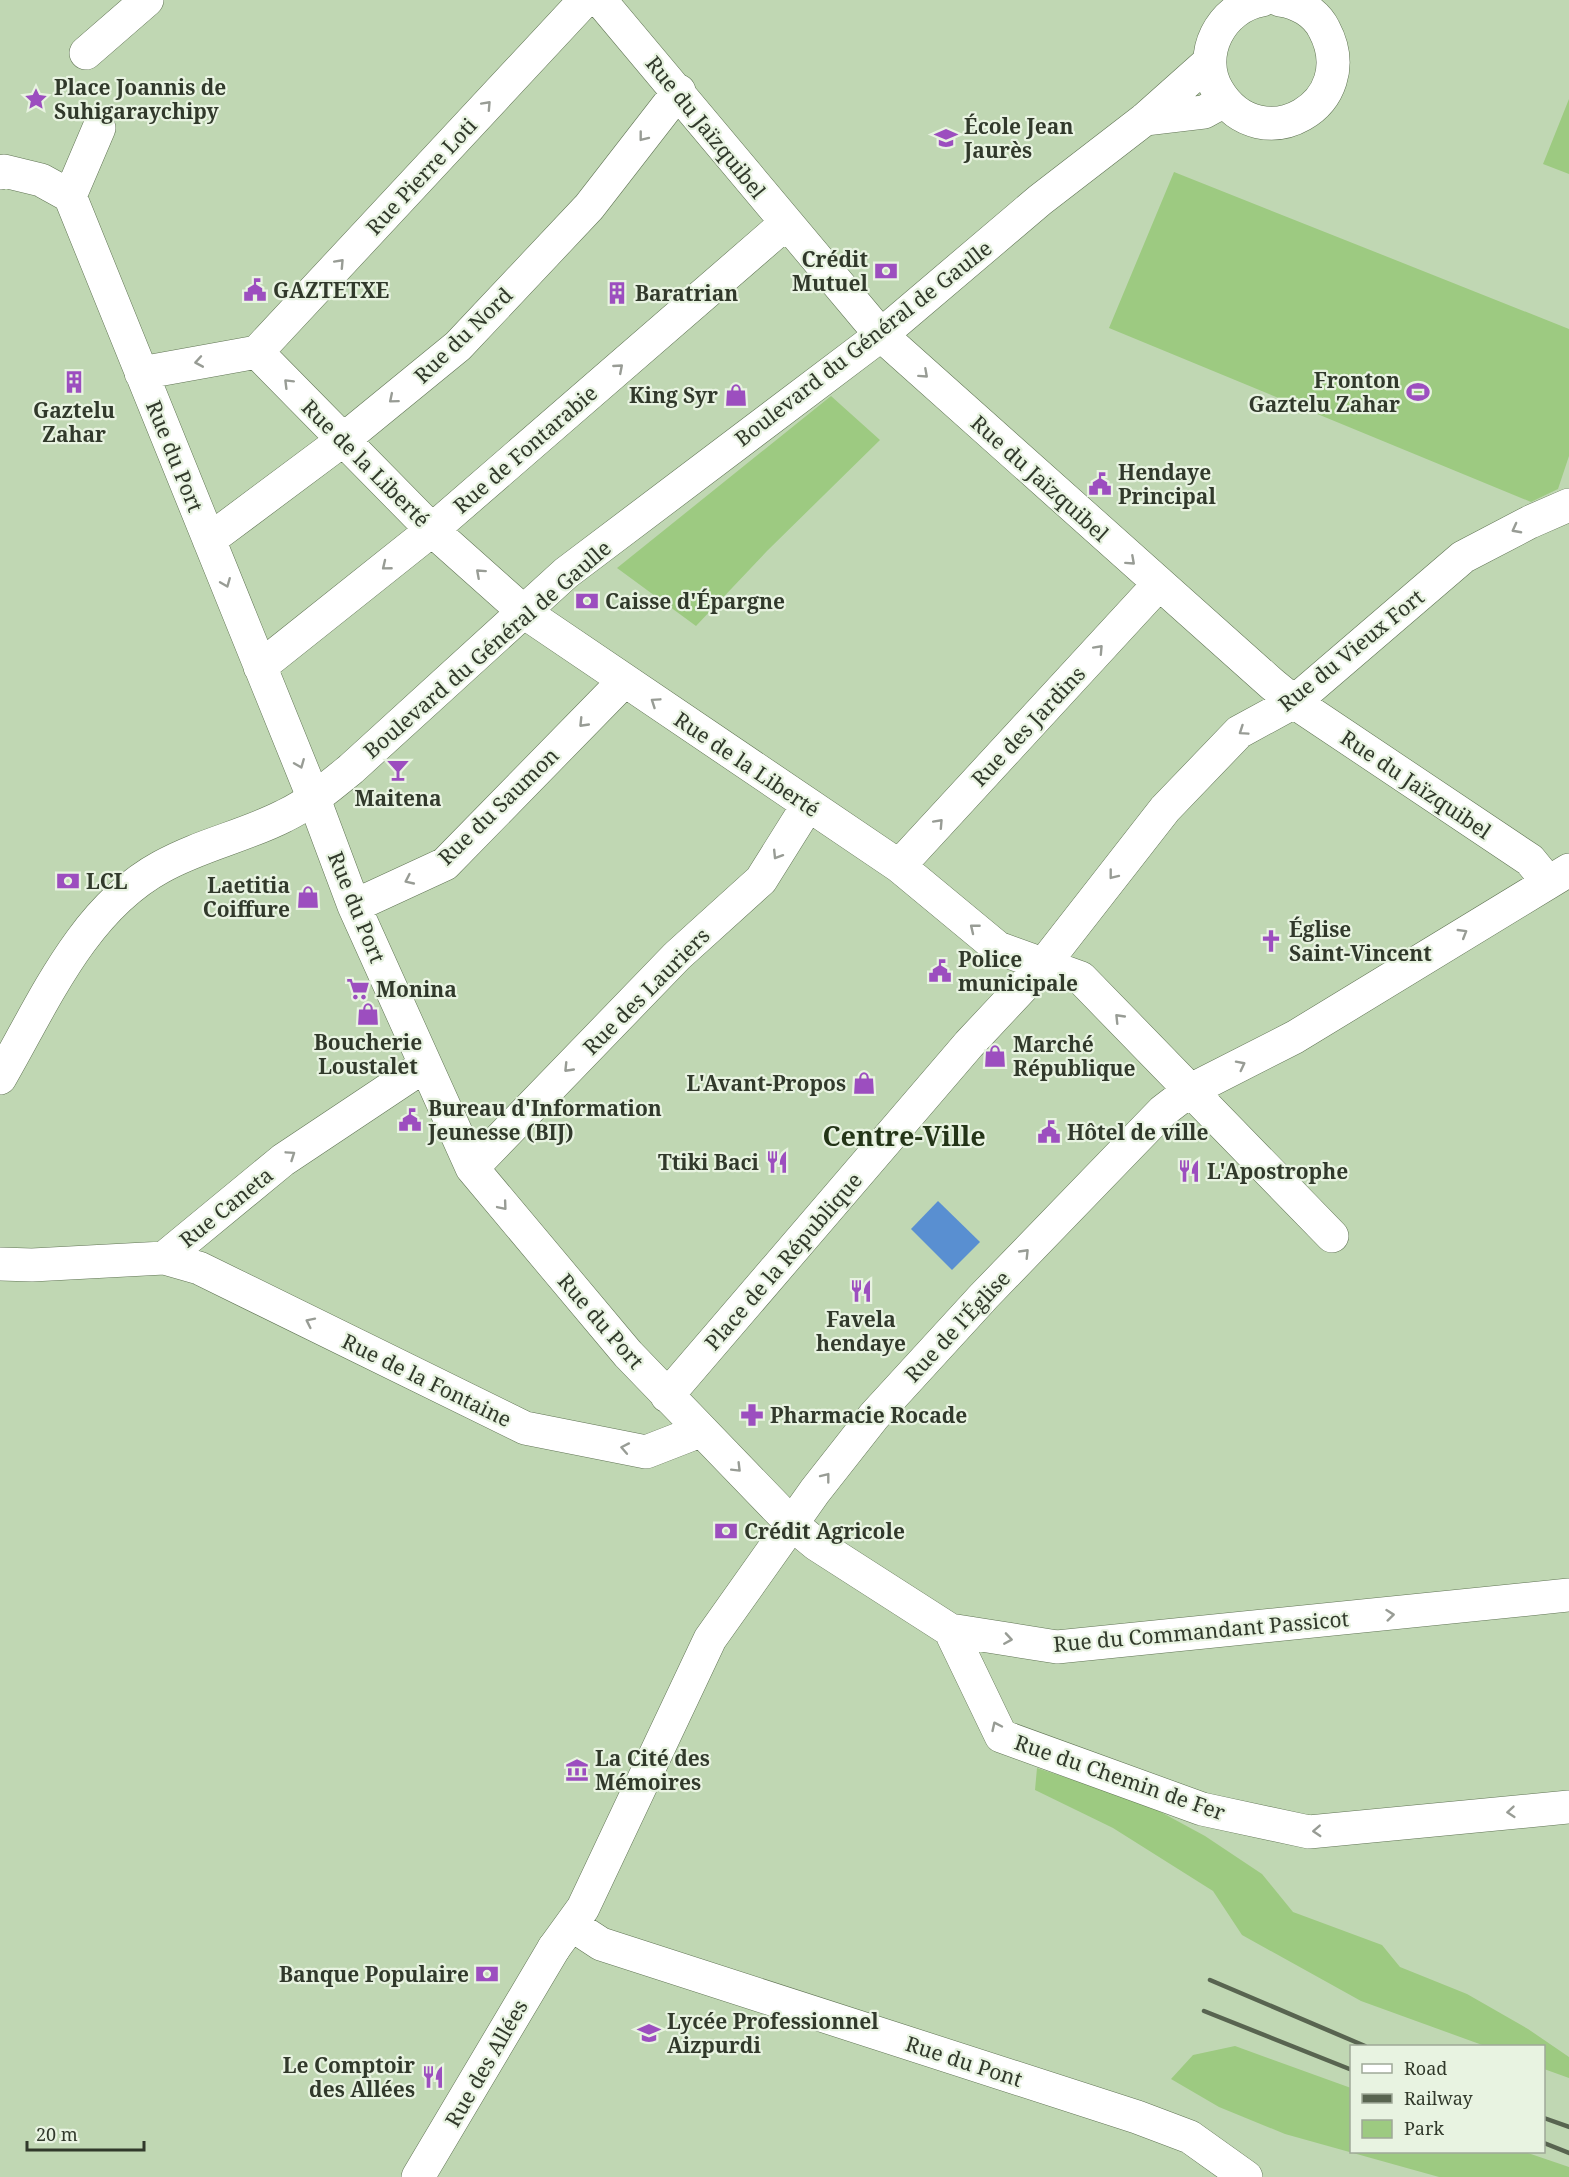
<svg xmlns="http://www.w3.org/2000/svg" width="1569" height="2177" font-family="'Noto Serif',serif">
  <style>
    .green { fill: #9dca81 }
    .water { fill: #598fd1 }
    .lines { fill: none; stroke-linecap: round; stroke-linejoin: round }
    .street-casing { stroke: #607454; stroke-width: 34 }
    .secondary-casing { stroke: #607454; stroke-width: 34 }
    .street { stroke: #fff; stroke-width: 33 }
    .secondary { stroke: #fff; stroke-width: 33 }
    .rail { stroke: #586450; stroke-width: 4.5 }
    .oneway { stroke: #989c95 }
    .labels { text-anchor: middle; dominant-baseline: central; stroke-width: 4.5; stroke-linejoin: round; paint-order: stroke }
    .poi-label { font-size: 21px; font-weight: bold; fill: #31392b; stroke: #e8f3e1; text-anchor: start }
    .street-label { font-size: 21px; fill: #31392b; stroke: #e8f3e1 }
    .district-label { font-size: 27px; font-weight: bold; fill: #233417; stroke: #e8f3e1 }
  </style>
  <rect width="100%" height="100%" fill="#c0d7b3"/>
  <!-- green -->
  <path class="green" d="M 1569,99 L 1569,174 L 1543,164 Z
    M 1174,172 L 1569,329 L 1569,456 L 1558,489 L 1531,502 L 1109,328 Z
    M 831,396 L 880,440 L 767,551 L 696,626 L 617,568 Z
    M 1037,1768 L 1146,1804 L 1205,1836 L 1262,1874 L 1293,1912 L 1382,1945 L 1400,1967 L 1467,1994 L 1528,2029 L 1569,2057 L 1569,2078 L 1544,2069 L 1544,2046 L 1485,2046 L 1361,2001 L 1242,1935 L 1213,1891 L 1113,1828 L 1035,1790 Z
    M 1235,2046 L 1351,2088 L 1352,2152 L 1525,2152 L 1569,2167 L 1569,2177 L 1439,2177 L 1285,2134 L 1219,2107 L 1171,2079 L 1193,2055 Z"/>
  <!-- water -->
  <path class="water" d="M 938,1201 L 980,1242 L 952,1270 L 911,1229 Z"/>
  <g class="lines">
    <!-- street casing -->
    <g class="street-casing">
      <path id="street" d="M 600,0 L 881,335 L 1272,684 L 1294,702 L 1530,860 L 1548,882
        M 86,53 L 147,0
        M 0,173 L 4,171 L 41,180 L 70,196 L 314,799 L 354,906 L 472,1168 L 628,1354 L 793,1525 L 816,1544 L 950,1630 L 1057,1647 L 1569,1595
        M 70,196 L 99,128
        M 257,352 L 432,530 L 524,612 L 899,866 L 998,948 L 1081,978 L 1332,1236
        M 257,352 L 585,0
        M 141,373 L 257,352
        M 209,540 L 343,440 L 458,346 L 589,207 L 679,91
        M 260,667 L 432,530 L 785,224
        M 899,866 L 1158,585
        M 354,906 L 445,864 L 624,681
        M 472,1168 L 677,956 L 761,880 L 808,805
        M 164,1258 L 199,1268 L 525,1428 L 646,1452 L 700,1431
        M 0,1264 L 32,1265 L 164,1258 L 283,1160 L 424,1066
        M 667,1396 L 969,1044 L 1044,964 L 1165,809 L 1239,732 L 1294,702 L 1463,557 L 1530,522 L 1569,505
        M 950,1630 L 1001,1736 L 1202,1809 L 1309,1832 L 1569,1807
        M 572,1925 L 601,1944 L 1137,2117 L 1190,2137 L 1246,2177
        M 554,1948 L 583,1908 L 710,1639 L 815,1491 L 874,1416 L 984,1296 L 1163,1111 L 1189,1091 L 1295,1037 L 1569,870"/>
    </g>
    <!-- secondary casing -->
    <g class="secondary-casing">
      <path id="secondary" d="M 1262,0 C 1221,7 1196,55 1218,91 C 1261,162 1364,104 1324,29 C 1316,13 1298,2 1280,0
        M 1145,119 L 1204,112 L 1224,101
        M 0,1078 C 43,1004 82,910 161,867 C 200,845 245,836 284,816 C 309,804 329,787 351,769 L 566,573 L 881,335 L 1040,200 L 1145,119 L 1209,62
        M 418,2177 L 554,1948"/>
    </g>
    <!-- street -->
    <use href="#street" class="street"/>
    <!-- secondary -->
    <use href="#secondary" class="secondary"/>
    <!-- rail -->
    <path class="rail" d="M 1210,1980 L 1365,2046
      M 1204,2011 L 1352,2070
      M 1544,2118 L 1569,2127
      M 1544,2143 L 1569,2153"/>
  </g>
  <!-- one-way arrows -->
  <defs><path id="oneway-chevron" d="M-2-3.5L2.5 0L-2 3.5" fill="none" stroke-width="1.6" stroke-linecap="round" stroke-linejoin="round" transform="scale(1.5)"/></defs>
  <g class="oneway">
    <use href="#oneway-chevron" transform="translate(487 105) rotate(-47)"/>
    <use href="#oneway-chevron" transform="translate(643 137) rotate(128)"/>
    <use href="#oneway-chevron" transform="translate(340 263) rotate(-47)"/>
    <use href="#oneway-chevron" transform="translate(199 362) rotate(170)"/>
    <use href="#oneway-chevron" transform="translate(619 368) rotate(-41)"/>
    <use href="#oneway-chevron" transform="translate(924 374) rotate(42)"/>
    <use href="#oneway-chevron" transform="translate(288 383) rotate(-135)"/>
    <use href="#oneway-chevron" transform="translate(393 399) rotate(140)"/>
    <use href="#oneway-chevron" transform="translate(1516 529) rotate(152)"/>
    <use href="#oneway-chevron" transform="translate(1131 561) rotate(42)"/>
    <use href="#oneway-chevron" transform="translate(386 566) rotate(141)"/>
    <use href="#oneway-chevron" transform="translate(480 573) rotate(-138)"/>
    <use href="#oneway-chevron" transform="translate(226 583) rotate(68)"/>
    <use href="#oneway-chevron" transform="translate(1099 649) rotate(-47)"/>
    <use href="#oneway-chevron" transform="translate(655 702) rotate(-146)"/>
    <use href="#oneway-chevron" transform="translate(583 723) rotate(134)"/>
    <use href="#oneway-chevron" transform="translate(1243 731) rotate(146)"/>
    <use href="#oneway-chevron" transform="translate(300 764) rotate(68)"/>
    <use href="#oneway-chevron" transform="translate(939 823) rotate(-47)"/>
    <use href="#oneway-chevron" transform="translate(777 855) rotate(122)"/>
    <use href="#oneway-chevron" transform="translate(1113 875) rotate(128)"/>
    <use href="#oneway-chevron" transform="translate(409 880) rotate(155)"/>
    <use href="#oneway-chevron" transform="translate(974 928) rotate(-141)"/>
    <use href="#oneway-chevron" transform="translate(1463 933) rotate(-31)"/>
    <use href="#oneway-chevron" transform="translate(1119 1018) rotate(-134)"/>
    <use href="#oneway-chevron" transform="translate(1241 1065) rotate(-27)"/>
    <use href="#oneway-chevron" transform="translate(568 1068) rotate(134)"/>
    <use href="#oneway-chevron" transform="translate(291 1155) rotate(-34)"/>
    <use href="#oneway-chevron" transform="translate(503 1206) rotate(50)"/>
    <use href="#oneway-chevron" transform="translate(1025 1253) rotate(-46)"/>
    <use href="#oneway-chevron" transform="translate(310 1322) rotate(-154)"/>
    <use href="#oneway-chevron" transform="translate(625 1448) rotate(-169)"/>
    <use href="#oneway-chevron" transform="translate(737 1468) rotate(45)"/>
    <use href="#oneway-chevron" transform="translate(826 1477) rotate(-52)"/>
    <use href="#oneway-chevron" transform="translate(1390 1615) rotate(-6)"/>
    <use href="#oneway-chevron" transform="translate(1008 1639) rotate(9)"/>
    <use href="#oneway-chevron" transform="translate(996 1726) rotate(-115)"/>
    <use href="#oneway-chevron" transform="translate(1511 1812) rotate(175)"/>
    <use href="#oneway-chevron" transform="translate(1317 1831) rotate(177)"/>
  </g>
  <!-- icons -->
  <defs>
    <g id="sight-bare" transform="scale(1.8)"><path d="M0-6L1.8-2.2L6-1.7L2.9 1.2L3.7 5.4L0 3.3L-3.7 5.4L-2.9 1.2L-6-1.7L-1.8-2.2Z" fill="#9c4ebf" stroke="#e8f3e1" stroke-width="2.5" paint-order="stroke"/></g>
    <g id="school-bare" transform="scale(1.8)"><path d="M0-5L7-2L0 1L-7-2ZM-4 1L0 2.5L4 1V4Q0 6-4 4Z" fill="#9c4ebf" stroke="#e8f3e1" stroke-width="2.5" paint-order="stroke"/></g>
    <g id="bank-bare" transform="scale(1.8)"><path d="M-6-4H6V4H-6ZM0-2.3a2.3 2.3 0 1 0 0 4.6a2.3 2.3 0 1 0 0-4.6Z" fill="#9c4ebf" stroke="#e8f3e1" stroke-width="2.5" paint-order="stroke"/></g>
    <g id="civic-bare" transform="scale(1.8)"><path d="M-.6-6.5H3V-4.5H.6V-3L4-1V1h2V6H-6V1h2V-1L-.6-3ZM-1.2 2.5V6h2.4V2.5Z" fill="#9c4ebf" stroke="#e8f3e1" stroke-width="2.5" paint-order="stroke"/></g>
    <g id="building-bare" transform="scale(1.8)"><path d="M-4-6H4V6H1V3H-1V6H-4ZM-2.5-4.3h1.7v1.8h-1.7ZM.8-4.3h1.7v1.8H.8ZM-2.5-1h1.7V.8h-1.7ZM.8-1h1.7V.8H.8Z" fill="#9c4ebf" stroke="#e8f3e1" stroke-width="2.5" paint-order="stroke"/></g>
    <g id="stadium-bare" transform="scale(1.8)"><path d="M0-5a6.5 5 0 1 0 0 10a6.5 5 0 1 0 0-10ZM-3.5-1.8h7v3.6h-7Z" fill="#9c4ebf" stroke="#e8f3e1" stroke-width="2.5" paint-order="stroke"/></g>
    <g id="shop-bare" transform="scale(1.8)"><path d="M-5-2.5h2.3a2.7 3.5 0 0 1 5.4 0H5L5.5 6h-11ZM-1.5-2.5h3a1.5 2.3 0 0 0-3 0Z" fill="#9c4ebf" stroke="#e8f3e1" stroke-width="2.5" paint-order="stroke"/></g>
    <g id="bar-bare" transform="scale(1.8)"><path d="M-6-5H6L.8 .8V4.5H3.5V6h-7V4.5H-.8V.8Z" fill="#9c4ebf" stroke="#e8f3e1" stroke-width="2.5" paint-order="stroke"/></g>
    <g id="church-bare" transform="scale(1.8)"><path d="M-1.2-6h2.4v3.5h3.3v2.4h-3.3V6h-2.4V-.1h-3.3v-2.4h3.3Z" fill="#9c4ebf" stroke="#e8f3e1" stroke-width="2.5" paint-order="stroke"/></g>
    <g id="supermarket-bare" transform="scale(1.8)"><path d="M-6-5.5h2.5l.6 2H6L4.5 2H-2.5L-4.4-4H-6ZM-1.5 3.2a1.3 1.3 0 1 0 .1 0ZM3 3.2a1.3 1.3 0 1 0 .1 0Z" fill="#9c4ebf" stroke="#e8f3e1" stroke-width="2.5" paint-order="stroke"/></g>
    <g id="restaurant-bare" transform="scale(1.8)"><path d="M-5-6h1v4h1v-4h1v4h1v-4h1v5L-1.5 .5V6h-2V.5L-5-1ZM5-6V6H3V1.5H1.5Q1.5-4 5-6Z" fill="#9c4ebf" stroke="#e8f3e1" stroke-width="2.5" paint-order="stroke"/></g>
    <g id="pharmacy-bare" transform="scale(1.8)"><path d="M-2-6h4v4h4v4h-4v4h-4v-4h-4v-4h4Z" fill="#9c4ebf" stroke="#e8f3e1" stroke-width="2.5" paint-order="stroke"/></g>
    <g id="museum-bare" transform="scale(1.8)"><path d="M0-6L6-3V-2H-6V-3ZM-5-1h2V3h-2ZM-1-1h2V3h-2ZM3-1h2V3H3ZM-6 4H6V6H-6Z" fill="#9c4ebf" stroke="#e8f3e1" stroke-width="2.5" paint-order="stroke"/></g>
  </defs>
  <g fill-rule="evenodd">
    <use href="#sight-bare" x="36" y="99"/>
    <use href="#school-bare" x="946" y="138"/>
    <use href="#bank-bare" x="886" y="271"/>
    <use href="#civic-bare" x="255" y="290"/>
    <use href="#building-bare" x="617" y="293"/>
    <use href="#building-bare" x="74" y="382"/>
    <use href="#stadium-bare" x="1418" y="392"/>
    <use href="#shop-bare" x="736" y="395"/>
    <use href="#civic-bare" x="1100" y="484"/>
    <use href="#bank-bare" x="587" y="601"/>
    <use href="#bar-bare" x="398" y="770"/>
    <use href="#bank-bare" x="68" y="881"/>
    <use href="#shop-bare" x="308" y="897"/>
    <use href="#church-bare" x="1271" y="941"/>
    <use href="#civic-bare" x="940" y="971"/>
    <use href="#supermarket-bare" x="358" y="989"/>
    <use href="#shop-bare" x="368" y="1014"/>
    <use href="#shop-bare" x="995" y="1056"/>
    <use href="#shop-bare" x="864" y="1083"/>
    <use href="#civic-bare" x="410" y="1120"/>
    <use href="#civic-bare" x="1049" y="1132"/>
    <use href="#restaurant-bare" x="777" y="1162"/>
    <use href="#restaurant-bare" x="1189" y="1171"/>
    <use href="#restaurant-bare" x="861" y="1291"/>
    <use href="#pharmacy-bare" x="752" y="1415"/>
    <use href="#bank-bare" x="726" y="1531"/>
    <use href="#museum-bare" x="577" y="1770"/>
    <use href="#bank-bare" x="487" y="1974"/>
    <use href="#school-bare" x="649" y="2033"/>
    <use href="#restaurant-bare" x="433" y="2077"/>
  </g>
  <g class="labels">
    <!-- poi labels -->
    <g class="poi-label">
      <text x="54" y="87">Place Joannis de<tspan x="54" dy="24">Suhigaraychipy</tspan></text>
      <text x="964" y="126">École Jean<tspan x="964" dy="24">Jaurès</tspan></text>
      <text x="868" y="259" text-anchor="end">Crédit<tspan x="868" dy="24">Mutuel</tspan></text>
      <text x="273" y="290">GAZTETXE</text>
      <text x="635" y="293">Baratrian</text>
      <text x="1400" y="380" text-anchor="end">Fronton<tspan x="1400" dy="24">Gaztelu Zahar</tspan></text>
      <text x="718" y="395" text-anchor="end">King Syr</text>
      <text x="74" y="410" text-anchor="middle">Gaztelu<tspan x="74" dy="24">Zahar</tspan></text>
      <text x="1118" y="472">Hendaye<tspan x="1118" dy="24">Principal</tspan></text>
      <text x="605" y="601">Caisse d'Épargne</text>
      <text x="398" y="798" text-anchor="middle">Maitena</text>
      <text x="86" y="881">LCL</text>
      <text x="290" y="885" text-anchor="end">Laetitia<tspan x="290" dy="24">Coiffure</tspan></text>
      <text x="1289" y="929">Église<tspan x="1289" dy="24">Saint-Vincent</tspan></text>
      <text x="958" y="959">Police<tspan x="958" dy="24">municipale</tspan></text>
      <text x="376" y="989">Monina</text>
      <text x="368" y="1042" text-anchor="middle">Boucherie<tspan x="368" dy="24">Loustalet</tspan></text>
      <text x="1013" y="1044">Marché<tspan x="1013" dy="24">République</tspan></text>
      <text x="846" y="1083" text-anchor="end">L'Avant-Propos</text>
      <text x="428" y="1108">Bureau d'Information<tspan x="428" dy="24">Jeunesse (BIJ)</tspan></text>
      <text x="1067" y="1132">Hôtel de ville</text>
      <text x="759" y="1162" text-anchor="end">Ttiki Baci</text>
      <text x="1207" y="1171">L'Apostrophe</text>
      <text x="861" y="1319" text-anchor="middle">Favela<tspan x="861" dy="24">hendaye</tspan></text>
      <text x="770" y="1415">Pharmacie Rocade</text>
      <text x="744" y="1531">Crédit Agricole</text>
      <text x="595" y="1758">La Cité des<tspan x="595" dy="24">Mémoires</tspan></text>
      <text x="469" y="1974" text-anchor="end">Banque Populaire</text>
      <text x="667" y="2021">Lycée Professionnel<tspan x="667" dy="24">Aizpurdi</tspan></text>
      <text x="415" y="2065" text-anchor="end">Le Comptoir<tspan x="415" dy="24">des Allées</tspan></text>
    </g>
    <!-- street labels -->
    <g class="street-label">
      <text transform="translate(706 127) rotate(51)">Rue du Jaïzquibel</text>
      <text transform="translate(421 176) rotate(-47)">Rue Pierre Loti</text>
      <text transform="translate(463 335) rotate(-44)">Rue du Nord</text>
      <text transform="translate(863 343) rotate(-38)">Boulevard du Général de Gaulle</text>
      <text transform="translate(525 449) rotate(-41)">Rue de Fontarabie</text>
      <text transform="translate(175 456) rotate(68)">Rue du Port</text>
      <text transform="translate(366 463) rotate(45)">Rue de la Liberté</text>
      <text transform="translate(1040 478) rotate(42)">Rue du Jaïzquibel</text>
      <text transform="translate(487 649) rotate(-41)">Boulevard du Général de Gaulle</text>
      <text transform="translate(1351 650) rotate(-39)">Rue du Vieux Fort</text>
      <text transform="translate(1028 726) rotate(-47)">Rue des Jardins</text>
      <text transform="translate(747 764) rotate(34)">Rue de la Liberté</text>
      <text transform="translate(1416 784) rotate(34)">Rue du Jaïzquibel</text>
      <text transform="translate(498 806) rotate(-44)">Rue du Saumon</text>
      <text transform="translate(357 907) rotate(68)">Rue du Port</text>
      <text transform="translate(646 991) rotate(-45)">Rue des Lauriers</text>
      <text transform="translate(226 1207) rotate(-39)">Rue Caneta</text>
      <text transform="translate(783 1261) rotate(-49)">Place de la République</text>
      <text transform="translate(601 1321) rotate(49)">Rue du Port</text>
      <text transform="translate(957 1326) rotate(-47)">Rue de l'Église</text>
      <text transform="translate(427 1380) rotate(26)">Rue de la Fontaine</text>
      <text transform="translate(1201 1631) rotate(-5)">Rue du Commandant Passicot</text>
      <text transform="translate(1120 1777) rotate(19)">Rue du Chemin de Fer</text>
      <text transform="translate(964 2061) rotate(18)">Rue du Pont</text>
      <text transform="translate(486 2063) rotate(-60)">Rue des Allées</text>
    </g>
    <!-- district labels -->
    <g class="district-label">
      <text x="904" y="1135">Centre-Ville</text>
    </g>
  </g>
  <!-- legend -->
  <rect x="1350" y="2045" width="195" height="108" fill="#e8f3e1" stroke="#9fa998" stroke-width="1.5"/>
  <rect x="1362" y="2064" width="30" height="9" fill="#ffffff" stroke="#9fa998" stroke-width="1.5"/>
  <text x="1404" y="2075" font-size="18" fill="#31392b">Road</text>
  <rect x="1362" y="2094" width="30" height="9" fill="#586450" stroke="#9fa998" stroke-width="1.5"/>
  <text x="1404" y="2105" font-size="18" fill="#31392b">Railway</text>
  <rect x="1362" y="2120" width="30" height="18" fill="#9dca81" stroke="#9fa998" stroke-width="1.5"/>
  <text x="1404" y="2135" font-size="18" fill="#31392b">Park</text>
  <!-- scale -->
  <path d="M27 2141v9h117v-9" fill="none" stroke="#31392b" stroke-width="3"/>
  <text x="36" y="2141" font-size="18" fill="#31392b" stroke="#e8f3e1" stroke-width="4.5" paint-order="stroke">20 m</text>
</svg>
